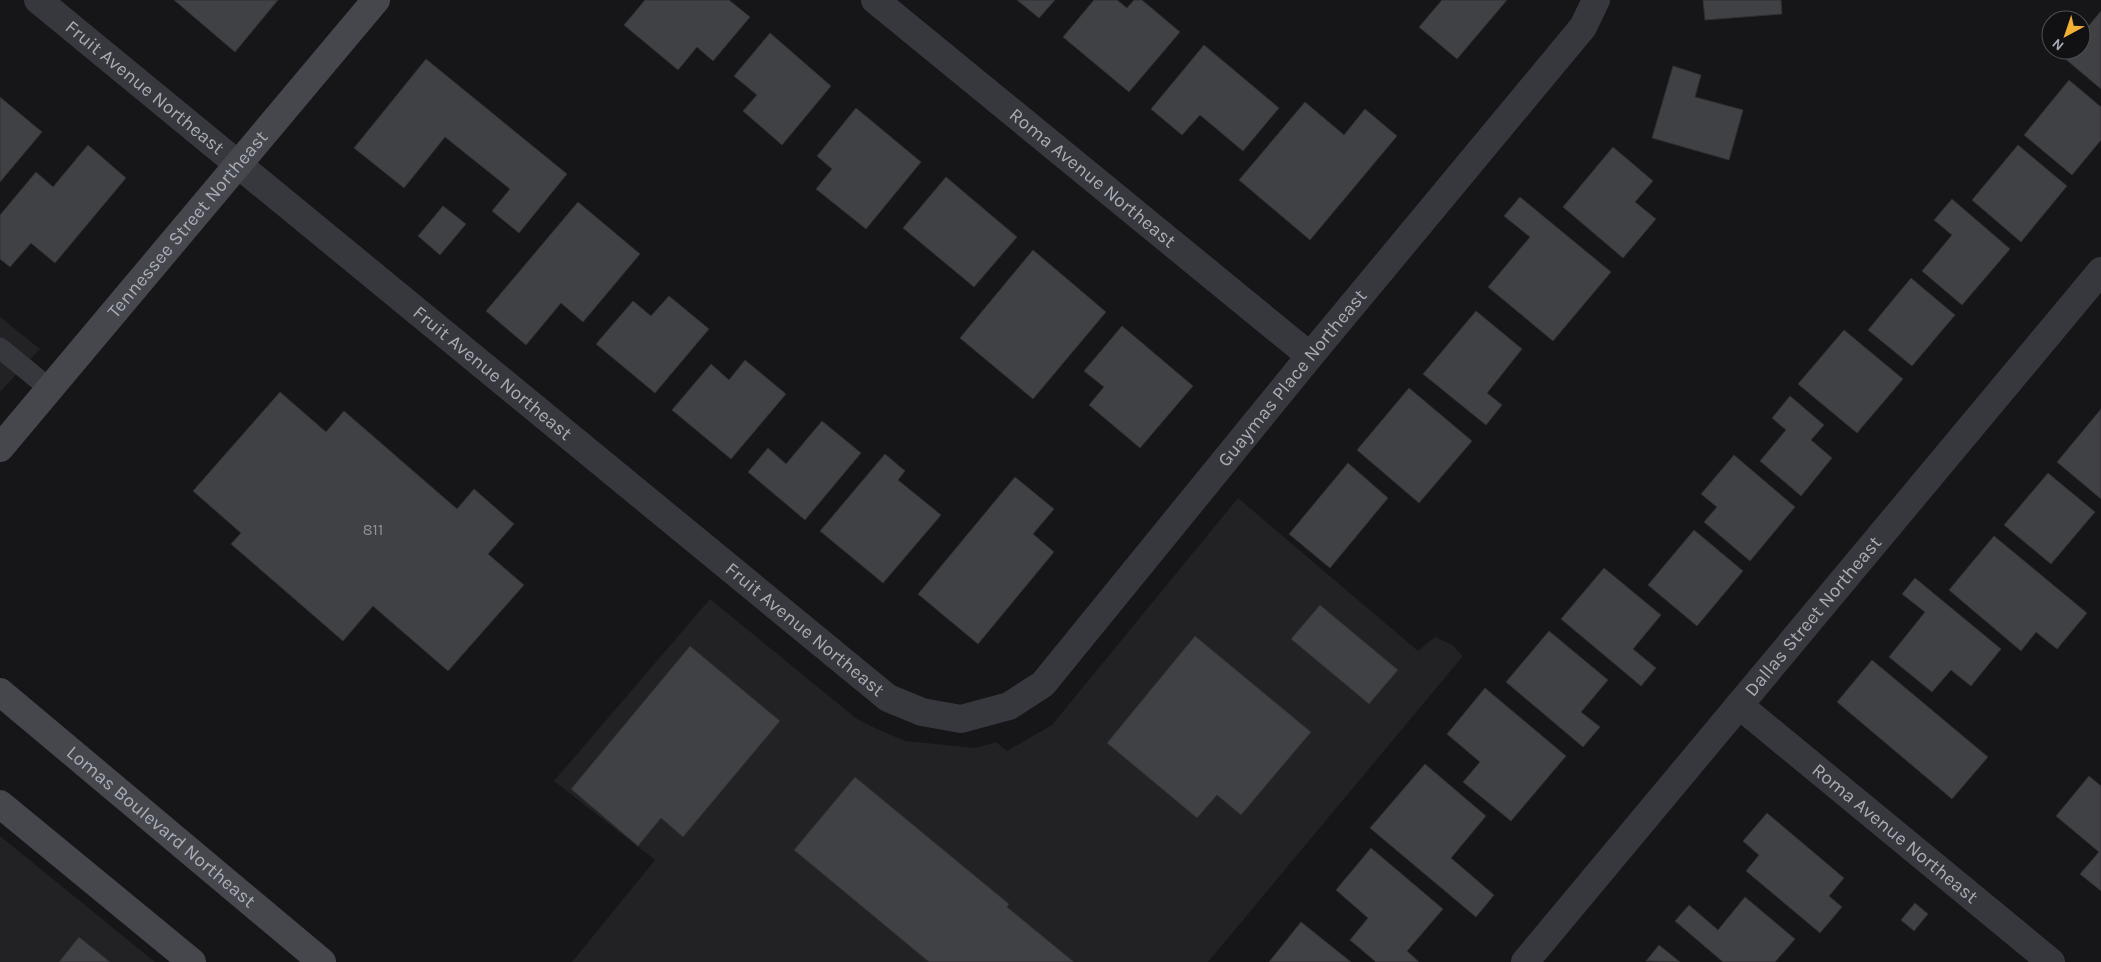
<svg xmlns="http://www.w3.org/2000/svg" width="2101" height="962" font-family="Karla,sans-serif">
  <style>
    .built { fill: #222225 }
    .building { fill: #404145; stroke: #303034 }
    .lines { fill: none; stroke-linecap: round; stroke-linejoin: round }
    .lane { stroke: #37383d; stroke-width: 21 }
    .street { stroke: #37383d; stroke-width: 28 }
    .secondary { stroke: #45474d; stroke-width: 28 }
    .labels { text-anchor: middle; dominant-baseline: central; stroke-width: 4; stroke-linejoin: round; paint-order: stroke }
    .number-label { font-size: 16px; fill: #8e929b }
    .street-label { font-size: 19px; fill: #a8adb8; stroke: #111113 }
  </style>
  <rect width="100%" height="100%" fill="#161618"/>
  <!-- built -->
  <path class="built" d="M 0,317 L 40,349 L 0,392 Z
    M 1238,498 L 1418,651 L 1435,637 L 1452,645 L 1463,656 L 1208,962 L 572,962 L 655,860 L 554,781 L 710,599 L 857,719 L 875,728 L 905,741 L 976,748 L 996,742 L 1007,751 L 1052,725 Z
    M 0,836 L 155,962 L 0,962 Z"/>
  <!-- building -->
  <path class="building" d="M 174,0 L 278,0 L 235,52 Z
    M 645,0 L 729,0 L 750,17 L 713,61 L 697,47 L 678,70 L 624,25 Z
    M 1017,0 L 1055,0 L 1039,18 Z
    M 1094,0 L 1117,0 L 1127,8 L 1134,0 L 1142,0 L 1180,32 L 1129,92 L 1063,37 Z
    M 1442,0 L 1507,0 L 1457,59 L 1419,27 Z
    M 1703,0 L 1781,0 L 1782,14 L 1705,20 Z
    M 2101,11 L 2101,89 L 2063,57 L 2069,50 L 2081,50 L 2081,35 Z
    M 770,33 L 831,86 L 782,145 L 743,111 L 757,95 L 734,76 Z
    M 1204,45 L 1279,108 L 1243,151 L 1200,115 L 1182,135 L 1151,109 Z
    M 426,59 L 567,174 L 519,233 L 492,211 L 510,189 L 445,137 L 404,188 L 354,148 Z
    M 1673,66 L 1701,75 L 1695,97 L 1743,110 L 1729,160 L 1652,138 Z
    M 2069,80 L 2101,107 L 2101,140 L 2072,175 L 2024,135 Z
    M 0,97 L 42,132 L 0,182 Z
    M 1305,102 L 1344,135 L 1365,109 L 1397,136 L 1310,240 L 1239,180 Z
    M 856,108 L 921,162 L 866,229 L 816,189 L 832,169 L 817,156 Z
    M 88,145 L 126,178 L 55,263 L 31,243 L 10,267 L 0,259 L 0,215 L 36,172 L 53,187 Z
    M 2018,145 L 2067,186 L 2021,242 L 1972,200 Z
    M 1613,147 L 1653,181 L 1635,202 L 1656,219 L 1623,258 L 1563,207 Z
    M 946,177 L 1017,237 L 974,287 L 903,228 Z
    M 1520,197 L 1611,272 L 1553,341 L 1488,287 L 1530,237 L 1504,216 Z
    M 1952,199 L 2010,249 L 1962,305 L 1922,271 L 1952,235 L 1934,220 Z
    M 578,202 L 640,254 L 583,322 L 561,303 L 526,345 L 486,311 Z
    M 443,206 L 466,224 L 440,255 L 418,236 Z
    M 1033,250 L 1106,312 L 1033,399 L 960,338 Z
    M 1911,278 L 1955,315 L 1912,366 L 1868,330 Z
    M 669,296 L 709,329 L 655,393 L 596,344 L 633,301 L 651,316 Z
    M 1476,311 L 1522,349 L 1487,393 L 1502,405 L 1486,425 L 1423,374 Z
    M 1122,326 L 1193,386 L 1140,448 L 1089,405 L 1104,387 L 1084,371 Z
    M 1844,330 L 1903,379 L 1857,433 L 1798,384 Z
    M 745,360 L 786,394 L 731,459 L 672,410 L 711,364 L 729,380 Z
    M 1409,388 L 1472,441 L 1419,503 L 1357,450 Z
    M 280,392 L 326,432 L 344,411 L 457,509 L 474,489 L 514,524 L 488,554 L 524,585 L 448,671 L 373,606 L 343,641 L 231,544 L 241,533 L 193,491 Z
    M 1790,396 L 1824,425 L 1811,440 L 1832,458 L 1801,496 L 1760,461 L 1786,430 L 1772,418 Z
    M 2101,409 L 2101,499 L 2057,462 Z
    M 822,421 L 861,453 L 805,520 L 748,472 L 768,448 L 786,464 Z
    M 885,454 L 905,471 L 898,480 L 941,515 L 883,583 L 820,531 Z
    M 1734,455 L 1795,507 L 1750,561 L 1704,522 L 1717,507 L 1701,494 Z
    M 1348,463 L 1388,498 L 1330,568 L 1289,534 Z
    M 2048,473 L 2095,512 L 2051,564 L 2004,525 Z
    M 1015,477 L 1054,509 L 1033,534 L 1054,552 L 978,644 L 918,594 Z
    M 1694,530 L 1743,571 L 1697,626 L 1648,585 Z
    M 1994,536 L 2087,613 L 2057,649 L 2036,632 L 2021,651 L 1949,590 Z
    M 1604,568 L 1661,615 L 1633,649 L 1656,668 L 1641,686 L 1561,619 Z
    M 1915,578 L 2001,649 L 1971,686 L 1951,670 L 1932,692 L 1889,657 L 1925,612 L 1902,594 Z
    M 1320,605 L 1398,670 L 1369,704 L 1291,639 Z
    M 1549,631 L 1608,680 L 1581,712 L 1600,727 L 1583,747 L 1506,682 Z
    M 1195,636 L 1311,732 L 1241,815 L 1217,795 L 1197,818 L 1107,743 Z
    M 690,646 L 780,721 L 683,837 L 661,818 L 638,846 L 571,789 Z
    M 1872,660 L 1988,757 L 1952,799 L 1837,702 Z
    M 1485,688 L 1566,756 L 1511,821 L 1463,782 L 1480,762 L 1447,734 Z
    M 1425,764 L 1486,816 L 1451,858 L 1494,895 L 1476,917 L 1370,828 Z
    M 2089,776 L 2101,786 L 2101,891 L 2080,874 L 2099,852 L 2056,816 Z
    M 855,777 L 1009,904 L 1007,907 L 1074,962 L 929,962 L 794,850 Z
    M 1767,813 L 1844,878 L 1829,896 L 1842,907 L 1820,933 L 1746,871 L 1759,855 L 1743,841 Z
    M 1371,848 L 1443,909 L 1407,951 L 1419,962 L 1376,962 L 1350,940 L 1368,918 L 1336,890 Z
    M 1745,897 L 1795,939 L 1775,962 L 1723,962 L 1675,921 L 1689,905 L 1718,930 Z
    M 1915,903 L 1928,914 L 1914,931 L 1901,920 Z
    M 1301,922 L 1351,962 L 1269,962 Z
    M 79,937 L 110,962 L 59,962 Z
    M 1659,945 L 1680,962 L 1646,961 Z"/>
  <g class="lines">
    <!-- lane -->
    <path class="lane" d="M 0,348 L 50,389"/>
    <!-- street -->
    <g class="street">
      <path id="s1" d="M 38,0 L 888,698 L 922,712 L 961,719 L 1009,706 L 1043,684 L 1310,356 L 1583,27 L 1596,0"/>
      <path id="s2" d="M 875,0 L 1310,356"/>
      <path id="s3" d="M 1739,705 L 2051,962"/>
      <path id="s4" d="M 1525,962 L 2101,271"/>
    </g>
    <!-- secondary -->
    <g class="secondary">
      <path id="s5" d="M 0,448 L 376,0"/>
      <path id="s6" d="M 0,692 L 322,962"/>
      <path d="M 0,804 L 192,962"/>
    </g>
  </g>
  <g class="labels">
    <!-- number labels -->
    <g class="number-label">
      <text x="373" y="529">811</text>
    </g>
    <!-- street labels -->
    <g class="street-label">
      <text stroke="none"><textPath href="#s1" startOffset="138">Fruit Avenue Northeast</textPath></text>
      <text stroke="none"><textPath href="#s2" startOffset="281">Roma Avenue Northeast</textPath></text>
      <text stroke="none"><textPath href="#s5" startOffset="292">Tennessee Street Northeast</textPath></text>
      <text stroke="none"><textPath href="#s1" startOffset="588">Fruit Avenue Northeast</textPath></text>
      <text stroke="none"><textPath href="#s1" startOffset="1661">Guaymas Place Northeast</textPath></text>
      <text stroke="none"><textPath href="#s4" startOffset="450">Dallas Street Northeast</textPath></text>
      <text stroke="none"><textPath href="#s1" startOffset="992">Fruit Avenue Northeast</textPath></text>
      <text stroke="none"><textPath href="#s6" startOffset="210">Lomas Boulevard Northeast</textPath></text>
      <text stroke="none"><textPath href="#s3" startOffset="202">Roma Avenue Northeast</textPath></text>
    </g>
  </g>
  <!-- north arrow -->
  <g transform="translate(2066 35) rotate(220)"><circle r="24" fill="#111113" stroke="#4d4f55"/>
  <path d="M0-4L9 19L0 12L-9 19Z" fill="#f2b134"/>
  <text y="-8" font-size="14" font-weight="bold" text-anchor="middle" fill="#a8adb8">N</text>
  </g>
</svg>
